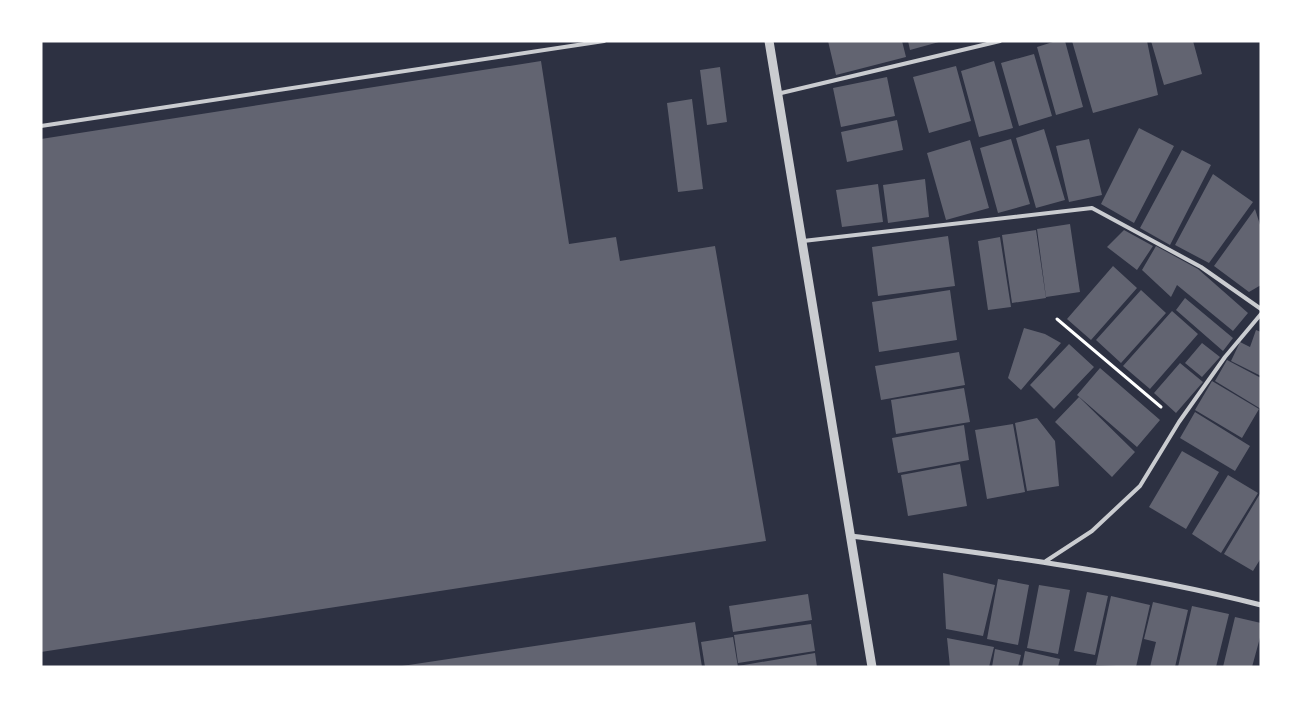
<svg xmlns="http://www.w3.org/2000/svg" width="1302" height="708" font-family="'Golos Text',sans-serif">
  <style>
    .building { fill: #626471 }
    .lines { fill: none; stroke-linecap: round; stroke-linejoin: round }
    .path { stroke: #fff; stroke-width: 3 }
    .service { stroke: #caccd0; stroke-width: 4 }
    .minor { stroke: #caccd0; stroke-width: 5 }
    .tertiary { stroke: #caccd0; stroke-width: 9 }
  </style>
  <rect width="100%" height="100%" fill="#2d3142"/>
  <!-- building -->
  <path class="building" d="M 828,41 L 902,41 L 906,57 L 836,75 Z
    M 908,41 L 939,41 L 939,42 L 910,50 Z
    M 1056,41 L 1065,41 L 1083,107 L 1056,115 L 1037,47 Z
    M 1072,41 L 1147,41 L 1158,95 L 1093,113 Z
    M 1151,41 L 1193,41 L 1202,74 L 1164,85 Z
    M 1034,54 L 1052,116 L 1019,126 L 1001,63 Z
    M 541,61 L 569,244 L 616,237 L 620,261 L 715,246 L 766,541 L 41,652 L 41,139 Z
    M 994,61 L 1013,128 L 979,137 L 961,71 Z
    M 956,66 L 971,121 L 929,133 L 913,77 Z
    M 720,67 L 727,122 L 707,125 L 700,70 Z
    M 887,77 L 895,116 L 841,127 L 833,88 Z
    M 692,99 L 703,189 L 678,192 L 667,103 Z
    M 897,120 L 903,150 L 847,162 L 841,132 Z
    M 1139,128 L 1174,146 L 1134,223 L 1101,204 Z
    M 1044,129 L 1065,200 L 1036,208 L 1016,138 Z
    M 1011,139 L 1030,204 L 998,213 L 980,148 Z
    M 1089,139 L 1102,195 L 1069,202 L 1056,146 Z
    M 970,140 L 989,208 L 946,220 L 927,153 Z
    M 1182,150 L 1211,165 L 1170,245 L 1140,228 Z
    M 1213,174 L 1253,202 L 1209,263 L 1175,245 Z
    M 925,179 L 929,217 L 888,223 L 883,185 Z
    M 878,184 L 883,222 L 842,227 L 836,190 Z
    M 1255,209 L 1261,228 L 1261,285 L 1249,292 L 1214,266 Z
    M 1070,224 L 1080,292 L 1046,297 L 1037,229 Z
    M 1036,230 L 1046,298 L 1012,303 L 1002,235 Z
    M 1124,230 L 1153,246 L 1137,270 L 1107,247 Z
    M 948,236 L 955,286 L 878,296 L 872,247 Z
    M 1000,237 L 1011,307 L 988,310 L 978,241 Z
    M 1156,246 L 1198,269 L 1248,313 L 1233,331 L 1177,285 L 1171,297 L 1142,270 Z
    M 1113,266 L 1137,288 L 1091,340 L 1067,319 Z
    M 950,290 L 957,340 L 879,352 L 872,302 Z
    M 1141,290 L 1166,313 L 1121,363 L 1096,340 Z
    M 1185,298 L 1233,338 L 1223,351 L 1176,310 Z
    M 1172,311 L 1198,334 L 1150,389 L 1123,366 Z
    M 1024,328 L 1045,334 L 1061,343 L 1021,390 L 1008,378 Z
    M 1256,330 L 1261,332 L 1261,376 L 1231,361 L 1240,342 L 1250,347 Z
    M 1202,343 L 1220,357 L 1202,377 L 1185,363 Z
    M 1069,344 L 1094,367 L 1054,409 L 1030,385 Z
    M 959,352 L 965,385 L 881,400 L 875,366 Z
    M 1227,360 L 1261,378 L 1261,409 L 1215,381 Z
    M 1180,363 L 1203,382 L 1176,413 L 1154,393 Z
    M 1100,368 L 1160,420 L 1137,447 L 1077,395 Z
    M 1212,381 L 1259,409 L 1242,438 L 1195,410 Z
    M 964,388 L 970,422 L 896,434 L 891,400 Z
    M 1079,397 L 1135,452 L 1112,477 L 1055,422 Z
    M 1195,412 L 1250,446 L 1235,471 L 1180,438 Z
    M 1037,418 L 1055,441 L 1059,486 L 1027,491 L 1015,423 Z
    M 1013,424 L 1025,492 L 987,499 L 975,430 Z
    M 964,425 L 969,460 L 898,473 L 892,438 Z
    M 1182,451 L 1219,472 L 1186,529 L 1149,507 Z
    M 960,464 L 967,506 L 908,516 L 901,475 Z
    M 1228,475 L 1258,493 L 1221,553 L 1192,534 Z
    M 1261,492 L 1261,558 L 1253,571 L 1224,554 Z
    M 943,573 L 995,585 L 983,636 L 946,629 Z
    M 998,579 L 1029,585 L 1018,645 L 987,639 Z
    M 1039,585 L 1070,590 L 1058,654 L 1027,648 Z
    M 1087,592 L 1108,596 L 1095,655 L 1074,651 Z
    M 808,594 L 812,620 L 733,632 L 729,606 Z
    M 1111,596 L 1150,605 L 1136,667 L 1096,665 Z
    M 1153,602 L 1188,610 L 1175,667 L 1150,667 L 1156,642 L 1144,639 Z
    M 1192,606 L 1229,614 L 1216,667 L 1178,667 Z
    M 1235,617 L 1261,623 L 1261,634 L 1252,667 L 1223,667 Z
    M 695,622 L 702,667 L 402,667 L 402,666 Z
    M 811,624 L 815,651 L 738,663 L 734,635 Z
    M 733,637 L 738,667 L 705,667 L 701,642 Z
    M 947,638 L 994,647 L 989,667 L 950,667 Z
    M 995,649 L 1021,655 L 1018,667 L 992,667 Z
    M 1025,651 L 1060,659 L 1058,667 L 1022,667 Z
    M 815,653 L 817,667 L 738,667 L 738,666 Z"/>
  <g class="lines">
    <!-- path -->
    <path class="path" d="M 1057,319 L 1161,407"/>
    <!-- service -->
    <path class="service" d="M 777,94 L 1000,41
      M 41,126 L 604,41
      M 803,241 L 1092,208 L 1201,267 L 1261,309
      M 1046,561 L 1092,531 L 1140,486 L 1179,422 L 1225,357 L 1261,314"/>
    <!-- minor -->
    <path class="minor" d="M 851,536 C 989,554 1126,571 1261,605"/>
    <!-- tertiary -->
    <path class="tertiary" d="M 769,41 L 872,667"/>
  </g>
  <!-- border -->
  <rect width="1302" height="708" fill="none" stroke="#ffffff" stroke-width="85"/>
</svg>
